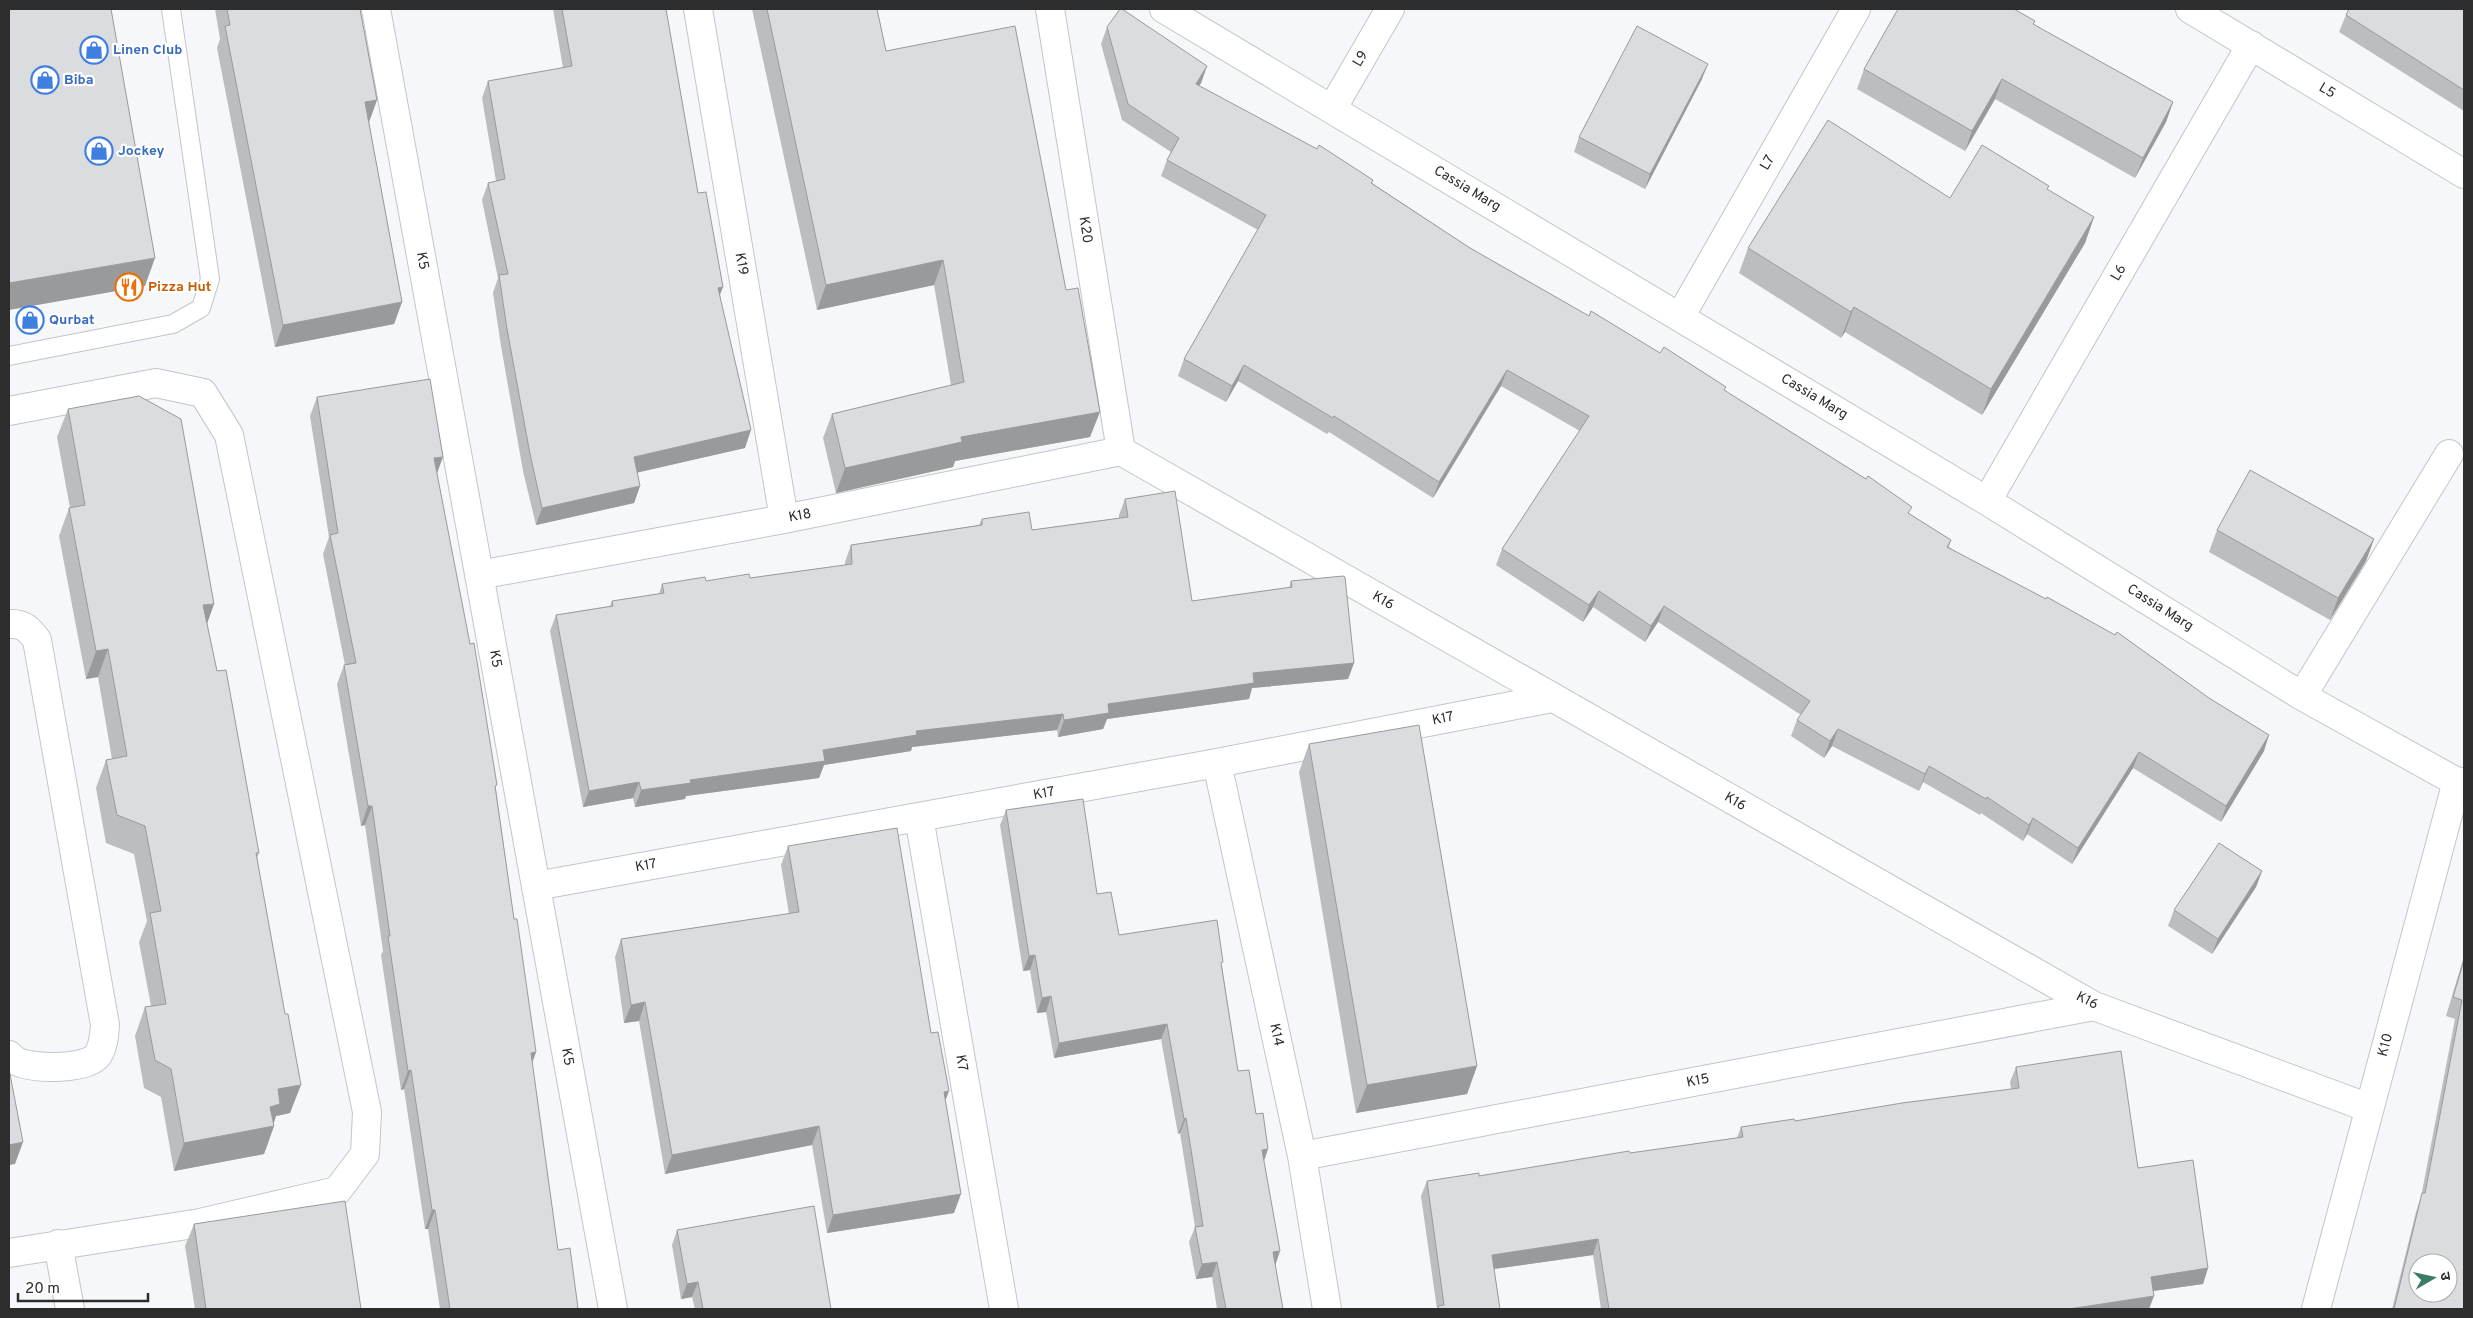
<svg xmlns="http://www.w3.org/2000/svg" width="2473" height="1318" font-family="Overpass,'Noto Sans Devanagari',sans-serif">
  <style>
    .lines { fill: none; stroke-linecap: round; stroke-linejoin: round }
    .lane-casing { stroke: #c3c5c8; stroke-width: 20 }
    .street-casing { stroke: #c3c5c8; stroke-width: 30 }
    .lane { stroke: #fff; stroke-width: 18 }
    .street { stroke: #fff; stroke-width: 28 }
    .wall { fill: #bcbdc0 }
    .shaded-wall { fill: #999a9c }
    .building { fill: #dbdcdf; stroke: #999a9c; fill-rule: evenodd }
    .labels { text-anchor: middle; dominant-baseline: central; stroke-width: 4.5; stroke-linejoin: round; paint-order: stroke }
    .shop-label { font-size: 14px; font-weight: bold; fill: #366cbe; stroke: #fff; text-anchor: start }
    .street-label { font-size: 14px; fill: #2d2d2e; stroke: #fff }
    .food-label { font-size: 14px; font-weight: bold; fill: #c56008; stroke: #fff; text-anchor: start }
  </style>
  <rect width="100%" height="100%" fill="#f5f7fa"/>
  <g class="lines">
    <!-- lane casing -->
    <g class="lane-casing">
      <path id="lane" d="M 9,356 L 173,324 L 201,308 L 210,279 L 171,9"/>
    </g>
    <!-- street casing -->
    <g class="street-casing">
      <path id="street" d="M 376,9 L 613,1309
        M 698,9 L 784,519
        M 1050,9 L 1121,451
        M 1164,9 L 1987,501 L 2302,696 L 2464,786
        M 2190,9 L 2464,174
        M 1332,109 L 1390,9
        M 1680,317 L 1856,9
        M 9,411 L 156,383 L 203,393 L 229,435 L 367,1112 L 365,1154 L 337,1191 L 200,1223 L 9,1253
        M 1121,451 L 2094,1006 L 2369,1108
        M 1987,501 L 2251,45
        M 479,575 L 784,519 L 1121,451
        M 9,624 C 23,623 29,629 37,640 L 105,1025 C 104,1036 104,1045 98,1055 C 87,1070 35,1069 18,1062 C 15,1061 12,1058 9,1055
        M 2302,696 L 2449,454
        M 1217,763 L 1302,1156 L 1327,1309
        M 919,817 L 1004,1309
        M 536,886 L 1217,763 L 1552,698
        M 1302,1156 L 2094,1006
        M 58,1244 L 70,1309
        M 2316,1309 L 2457,781"/>
    </g>
    <!-- lane -->
    <use href="#lane" class="lane"/>
    <!-- street -->
    <use href="#street" class="street"/>
  </g>
  <!-- wall -->
  <path class="wall" d="M 215,9 L 360,9 L 377,100 L 369,122 L 402,302 L 394,324 L 275,347 L 217,48 L 220,39 Z
    M 553,9 L 666,9 L 698,193 L 723,287 L 720,295 L 745,448 L 637,472 L 640,486 L 634,503 L 536,525 L 523,471 L 501,346 L 493,293 L 498,278 L 482,200 L 488,183 L 496,181 L 482,98 L 488,81 L 563,68 Z
    M 752,9 L 877,9 L 886,51 L 1090,437 L 955,461 L 953,467 L 836,493 L 823,438 L 832,414 L 951,385 L 934,285 L 817,310 Z
    M 2464,9 L 2464,111 L 2339,32 L 2346,15 Z
    M 2034,25 L 2173,102 L 2166,122 L 2135,178 L 1995,99 L 1965,151 L 1857,89 L 1864,69 Z
    M 1107,27 L 1207,66 L 1201,83 L 1199,86 L 1373,180 L 1372,183 L 1470,248 L 1589,316 L 1660,353 L 1725,391 L 1910,514 L 1951,540 L 1949,547 L 2264,751 L 2221,822 L 2133,768 L 2072,864 L 2027,834 L 2023,841 L 1981,813 L 1980,815 L 1923,782 L 1919,791 L 1832,746 L 1824,758 L 1791,736 L 1797,720 L 1801,715 L 1658,622 L 1645,642 L 1593,607 L 1583,622 L 1496,565 L 1502,549 L 1580,431 L 1501,386 L 1433,498 L 1329,432 L 1327,434 L 1238,381 L 1226,402 L 1178,376 L 1184,359 L 1258,230 L 1161,176 L 1167,160 L 1171,152 L 1122,120 L 1101,44 Z
    M 1702,79 L 1645,189 L 1574,152 L 1579,137 Z
    M 2049,186 L 2047,190 L 2094,217 L 2085,243 L 1982,415 L 1845,332 L 1841,338 L 1739,273 L 1748,248 L 1950,198 Z
    M 317,397 L 437,473 L 496,789 L 514,919 L 536,1052 L 532,1064 L 558,1250 L 578,1309 L 440,1309 L 428,1229 L 425,1229 L 404,1089 L 401,1090 L 381,955 L 383,951 L 365,825 L 361,826 L 337,684 L 344,665 L 345,665 L 323,554 L 329,537 L 310,416 Z
    M 68,409 L 214,604 L 207,623 L 217,671 L 259,853 L 257,858 L 290,1113 L 276,1116 L 274,1123 L 274,1126 L 264,1154 L 174,1171 L 161,1097 L 144,1088 L 135,1036 L 145,1007 L 151,1006 L 139,942 L 147,921 L 134,854 L 106,843 L 96,788 L 106,760 L 112,759 L 98,677 L 86,679 L 59,536 L 69,508 L 70,508 L 57,437 Z
    M 1125,499 L 1192,601 L 1289,588 L 1291,581 L 1354,663 L 1348,679 L 1252,688 L 1249,699 L 1107,719 L 1103,729 L 1058,737 L 1057,730 L 912,747 L 911,751 L 824,765 L 819,778 L 686,796 L 685,799 L 635,807 L 633,798 L 583,807 L 550,631 L 556,615 L 610,606 L 612,601 L 659,594 L 662,584 L 750,578 L 845,565 L 845,562 L 851,545 L 979,525 L 982,519 L 1032,530 L 1119,518 L 1119,515 Z
    M 2217,530 L 2374,539 L 2366,561 L 2330,620 L 2209,552 Z
    M 1309,744 L 1477,1066 L 1467,1094 L 1356,1113 L 1299,772 Z
    M 1006,810 L 1097,894 L 1119,935 L 1222,966 L 1238,1071 L 1264,1161 L 1275,1265 L 1283,1309 L 1217,1309 L 1212,1277 L 1196,1279 L 1189,1242 L 1195,1227 L 1180,1133 L 1178,1134 L 1161,1039 L 1054,1058 L 1046,1012 L 1037,1013 L 1030,970 L 1023,971 L 1000,825 Z
    M 788,846 L 931,1033 L 945,1101 L 954,1213 L 827,1233 L 812,1145 L 665,1174 L 639,1021 L 624,1023 L 615,957 L 621,939 L 789,914 L 781,865 Z
    M 2262,871 L 2256,887 L 2212,954 L 2168,926 L 2174,910 Z
    M 2464,956 L 2464,1309 L 2392,1309 L 2416,1212 L 2421,1197 L 2455,1019 L 2446,1016 Z
    M 2016,1067 L 2138,1168 L 2208,1268 L 2203,1284 L 2153,1291 L 2149,1309 L 1601,1309 L 1593,1255 L 1494,1269 L 1500,1309 L 1437,1309 L 1421,1196 L 1427,1181 L 1479,1176 L 1737,1138 L 1741,1127 L 1795,1121 L 2011,1089 L 2010,1082 Z
    M 194,1224 L 361,1309 L 195,1309 L 185,1246 Z
    M 677,1230 L 831,1309 L 695,1309 L 692,1297 L 681,1299 L 672,1245 Z"/>
  <!-- shaded-wall -->
  <path class="shaded-wall" d="M 1708,64 L 1702,79 L 1645,189 L 1650,174 Z
    M 1207,66 L 1201,83 L 1190,100 L 1196,84 Z
    M 2002,79 L 1995,99 L 1965,151 L 1972,131 Z
    M 377,100 L 369,122 L 357,124 L 365,102 Z
    M 2173,102 L 2166,122 L 2135,178 L 2143,158 Z
    M 2094,217 L 2085,243 L 1982,415 L 1991,389 Z
    M 155,258 L 145,286 L 9,310 L 9,283 Z
    M 943,260 L 934,285 L 817,310 L 826,285 Z
    M 723,287 L 716,304 L 718,288 Z
    M 402,302 L 394,324 L 275,347 L 283,325 Z
    M 1854,307 L 1845,332 L 1841,338 L 1851,312 Z
    M 1244,365 L 1238,381 L 1226,402 L 1232,386 Z
    M 1507,370 L 1501,386 L 1433,498 L 1439,482 Z
    M 1100,412 L 1090,437 L 955,461 L 953,467 L 836,493 L 845,468 L 961,437 Z
    M 751,430 L 745,448 L 627,475 L 634,457 Z
    M 443,457 L 436,476 L 434,458 Z
    M 640,486 L 634,503 L 536,525 L 542,508 Z
    M 2374,539 L 2366,561 L 2330,620 L 2338,598 Z
    M 1599,591 L 1593,607 L 1583,622 L 1589,605 Z
    M 214,604 L 204,632 L 203,605 Z
    M 1664,606 L 1658,622 L 1645,642 L 1651,626 Z
    M 108,649 L 98,677 L 86,679 L 96,651 Z
    M 1354,663 L 1348,679 L 1252,688 L 1249,699 L 1107,719 L 1103,729 L 1058,737 L 1064,720 L 1108,704 L 1253,673 Z
    M 1063,714 L 1057,730 L 912,747 L 911,751 L 824,765 L 819,778 L 686,796 L 685,799 L 635,807 L 641,790 L 823,750 L 916,731 Z
    M 1838,729 L 1832,746 L 1824,758 L 1830,741 Z
    M 2269,735 L 2264,751 L 2221,822 L 2226,806 Z
    M 2139,752 L 2133,768 L 2072,864 L 2078,848 Z
    M 1929,766 L 1923,782 L 1919,791 L 1925,774 Z
    M 639,782 L 633,798 L 583,807 L 589,791 Z
    M 368,806 L 372,806 L 365,825 L 361,826 Z
    M 2033,818 L 2027,834 L 2023,841 L 2029,825 Z
    M 2262,871 L 2256,887 L 2212,954 L 2218,939 Z
    M 1035,955 L 1030,970 L 1023,971 L 1029,956 Z
    M 1051,996 L 1046,1012 L 1037,1013 L 1042,998 Z
    M 645,1002 L 639,1021 L 624,1023 L 631,1005 Z
    M 1167,1024 L 1161,1039 L 1054,1058 L 1059,1043 Z
    M 536,1052 L 529,1071 L 531,1053 Z
    M 1477,1066 L 1467,1094 L 1356,1113 L 1367,1085 Z
    M 411,1070 L 404,1089 L 401,1090 L 408,1071 Z
    M 301,1085 L 290,1113 L 276,1116 L 272,1127 L 274,1126 L 264,1154 L 174,1171 L 184,1143 L 270,1107 L 278,1089 Z
    M 949,1091 L 942,1110 L 944,1092 Z
    M 1186,1118 L 1180,1133 L 1178,1134 L 1184,1119 Z
    M 819,1126 L 812,1145 L 665,1174 L 672,1155 Z
    M 23,1142 L 15,1164 L 9,1165 L 9,1145 Z
    M 1268,1149 L 1263,1164 L 1262,1150 Z
    M 961,1194 L 954,1213 L 827,1233 L 833,1215 Z
    M 432,1210 L 435,1210 L 428,1229 L 425,1229 Z
    M 1598,1239 L 1593,1255 L 1486,1270 L 1492,1255 Z
    M 1280,1251 L 1275,1266 L 1273,1252 Z
    M 1217,1262 L 1212,1277 L 1196,1279 L 1202,1264 Z
    M 2208,1268 L 2203,1284 L 2146,1292 L 2151,1277 Z
    M 698,1282 L 692,1297 L 681,1299 L 687,1284 Z
    M 2154,1296 L 2149,1309 L 2069,1309 Z"/>
  <!-- building -->
  <path class="building" d="M 9,9 L 111,9 L 155,258 L 9,283 Z
    M 227,9 L 360,9 L 377,100 L 365,102 L 402,302 L 283,325 L 225,26 L 230,25 Z
    M 562,9 L 666,9 L 698,193 L 706,192 L 723,287 L 718,288 L 751,430 L 634,457 L 640,486 L 542,508 L 530,454 L 507,329 L 499,275 L 508,274 L 488,183 L 505,179 L 488,81 L 572,66 Z
    M 767,9 L 877,9 L 886,51 L 1015,26 L 1066,290 L 1078,288 L 1100,412 L 961,437 L 962,442 L 845,468 L 832,414 L 964,382 L 943,260 L 826,285 Z
    M 1120,9 L 1122,9 L 1207,66 L 1196,84 L 1317,149 L 1319,145 L 1373,180 L 1371,183 L 1470,248 L 1589,316 L 1591,311 L 1660,353 L 1664,347 L 1726,387 L 1724,390 L 1866,479 L 1868,476 L 1912,507 L 1908,513 L 1951,540 L 1947,547 L 2046,599 L 2047,597 L 2115,635 L 2117,632 L 2209,698 L 2269,735 L 2226,806 L 2139,752 L 2078,848 L 2033,818 L 2029,825 L 1987,797 L 1986,799 L 1929,766 L 1925,774 L 1838,729 L 1830,741 L 1797,720 L 1810,701 L 1664,606 L 1651,626 L 1599,591 L 1589,605 L 1502,549 L 1589,416 L 1507,370 L 1439,482 L 1334,416 L 1333,418 L 1244,365 L 1232,386 L 1184,359 L 1266,215 L 1167,160 L 1179,138 L 1128,104 L 1107,27 Z
    M 1898,9 L 2014,9 L 2035,21 L 2033,24 L 2173,102 L 2143,158 L 2002,79 L 1972,131 L 1864,69 Z
    M 2349,9 L 2464,9 L 2464,90 L 2346,15 Z
    M 1637,26 L 1708,64 L 1650,174 L 1579,137 Z
    M 1828,120 L 1950,198 L 1982,145 L 2049,186 L 2047,189 L 2094,217 L 1991,389 L 1854,307 L 1851,312 L 1748,248 Z
    M 430,379 L 443,457 L 434,458 L 470,644 L 474,643 L 497,785 L 495,786 L 514,919 L 517,919 L 536,1052 L 531,1053 L 558,1250 L 570,1248 L 578,1308 L 573,1309 L 450,1309 L 435,1210 L 432,1210 L 411,1070 L 408,1071 L 388,936 L 390,936 L 372,806 L 368,806 L 344,665 L 356,663 L 330,535 L 338,533 L 317,397 Z
    M 139,396 L 181,419 L 214,604 L 203,605 L 217,671 L 226,670 L 259,853 L 256,853 L 285,1014 L 288,1014 L 301,1085 L 278,1089 L 280,1104 L 270,1107 L 274,1126 L 184,1143 L 171,1069 L 155,1060 L 145,1007 L 166,1004 L 150,913 L 161,911 L 145,826 L 117,815 L 106,760 L 127,756 L 108,649 L 96,651 L 69,508 L 85,505 L 68,409 Z
    M 2250,470 L 2374,539 L 2338,598 L 2217,530 Z
    M 1175,491 L 1192,601 L 1292,587 L 1291,581 L 1343,576 L 1345,577 L 1354,663 L 1253,673 L 1254,683 L 1108,704 L 1109,713 L 1064,720 L 1063,714 L 916,731 L 917,735 L 823,750 L 825,761 L 690,780 L 691,783 L 641,790 L 639,782 L 589,791 L 556,615 L 613,606 L 612,601 L 664,593 L 662,584 L 705,577 L 706,581 L 749,574 L 750,578 L 852,564 L 851,545 L 982,525 L 982,519 L 1029,512 L 1032,530 L 1128,517 L 1125,499 Z
    M 1419,725 L 1477,1066 L 1367,1085 L 1309,744 Z
    M 1083,799 L 1097,894 L 1111,892 L 1119,935 L 1217,920 L 1223,962 L 1221,963 L 1238,1071 L 1249,1070 L 1256,1114 L 1263,1113 L 1268,1149 L 1262,1150 L 1280,1251 L 1273,1252 L 1283,1309 L 1226,1309 L 1217,1262 L 1202,1264 L 1195,1227 L 1203,1226 L 1186,1118 L 1184,1119 L 1167,1024 L 1059,1043 L 1051,996 L 1042,998 L 1035,955 L 1029,956 L 1006,810 Z
    M 897,828 L 931,1033 L 938,1032 L 949,1091 L 944,1092 L 961,1194 L 833,1215 L 819,1126 L 672,1155 L 645,1002 L 631,1005 L 621,939 L 799,912 L 788,846 Z
    M 2219,843 L 2262,871 L 2218,939 L 2174,910 Z
    M 2464,960 L 2464,1309 L 2394,1309 L 2422,1193 L 2425,1193 L 2462,1000 L 2453,997 ZM 2418,1263 L 2448,1263 L 2448,1293 L 2418,1293 Z
    M 2121,1051 L 2138,1168 L 2193,1160 L 2208,1268 L 2151,1277 L 2154,1296 L 2069,1309 L 1609,1309 L 1598,1239 L 1492,1255 L 1500,1309 L 1439,1309 L 1438,1306 L 1444,1305 L 1427,1181 L 1479,1173 L 1479,1176 L 1629,1151 L 1630,1153 L 1743,1137 L 1741,1127 L 1794,1119 L 1795,1121 L 1902,1103 L 2019,1088 L 2016,1067 Z
    M 9,1069 L 23,1142 L 9,1145 Z
    M 345,1201 L 361,1309 L 206,1309 L 194,1224 Z
    M 814,1206 L 831,1309 L 703,1309 L 698,1282 L 687,1284 L 677,1230 Z"/>
  <!-- icons -->
  <defs>
    <g id="shop-ring" transform="scale(1.4375)"><circle r="9.5" fill="#fff" stroke="#3f7fe0" stroke-width="1.5"/><path d="M-5-2.5h2.3a2.7 3.5 0 0 1 5.4 0H5L5.5 6h-11ZM-1.5-2.5h3a1.5 2.3 0 0 0-3 0Z" fill="#3f7fe0"/></g>
    <g id="restaurant-ring" transform="scale(1.4375)"><circle r="9.5" fill="#fff" stroke="#e8710a" stroke-width="1.5"/><path d="M-5-6h1v4h1v-4h1v4h1v-4h1v5L-1.5 .5V6h-2V.5L-5-1ZM5-6V6H3V1.5H1.5Q1.5-4 5-6Z" fill="#e8710a"/></g>
  </defs>
  <g fill-rule="evenodd">
    <use href="#shop-ring" x="94" y="50"/>
    <use href="#shop-ring" x="45" y="80"/>
    <use href="#shop-ring" x="99" y="151"/>
    <use href="#restaurant-ring" x="129" y="287"/>
    <use href="#shop-ring" x="30" y="320"/>
  </g>
  <g class="labels">
    <!-- shop labels -->
    <g class="shop-label">
      <text x="113" y="50">Linen Club</text>
      <text x="64" y="80">Biba</text>
      <text x="118" y="151">Jockey</text>
      <text x="49" y="320">Qurbat</text>
    </g>
    <!-- street labels -->
    <g class="street-label">
      <text transform="translate(1361 59) rotate(-60)">L9</text>
      <text transform="translate(2327 91) rotate(31)">L5</text>
      <text transform="translate(1768 163) rotate(-60)">L7</text>
      <text transform="translate(1467 189) rotate(31)">Cassia Marg</text>
      <text transform="translate(1085 230) rotate(81)">K20</text>
      <text transform="translate(422 261) rotate(80)">K5</text>
      <text transform="translate(741 264) rotate(80)">K19</text>
      <text transform="translate(2119 273) rotate(-60)">L6</text>
      <text transform="translate(1814 397) rotate(31)">Cassia Marg</text>
      <text transform="translate(800 516) rotate(-11)">K18</text>
      <text transform="translate(1383 601) rotate(30)">K16</text>
      <text transform="translate(2160 608) rotate(32)">Cassia Marg</text>
      <text transform="translate(495 659) rotate(80)">K5</text>
      <text transform="translate(1443 719) rotate(-11)">K17</text>
      <text transform="translate(1044 794) rotate(-10)">K17</text>
      <text transform="translate(1735 802) rotate(30)">K16</text>
      <text transform="translate(646 866) rotate(-10)">K17</text>
      <text transform="translate(2087 1001) rotate(27)">K16</text>
      <text transform="translate(1276 1035) rotate(78)">K14</text>
      <text transform="translate(2386 1045) rotate(-75)">K10</text>
      <text transform="translate(567 1057) rotate(80)">K5</text>
      <text transform="translate(961 1063) rotate(80)">K7</text>
      <text transform="translate(1698 1081) rotate(-11)">K15</text>
    </g>
    <!-- food labels -->
    <g class="food-label">
      <text x="148" y="287">Pizza Hut</text>
    </g>
  </g>
  <!-- border -->
  <rect width="2473" height="1318" fill="none" stroke="#2d2d2e" stroke-width="20"/>
  <!-- north arrow -->
  <g transform="translate(2433 1278) rotate(81)"><circle r="24" fill="#ffffff" stroke="#ababab"/>
  <path d="M0-4L9 19L0 12L-9 19Z" fill="#3e7b67"/>
  <text y="-8" font-size="14" font-weight="bold" text-anchor="middle" fill="#2d2d2e">उ</text>
  </g>
  <!-- scale -->
  <path d="M18 1293v8h130v-8" fill="none" stroke="#2d2d2e" stroke-width="2.5"/>
  <text x="25" y="1293" font-size="15" fill="#2d2d2e" stroke="#ffffff" stroke-width="4" paint-order="stroke">20 m</text>
</svg>
